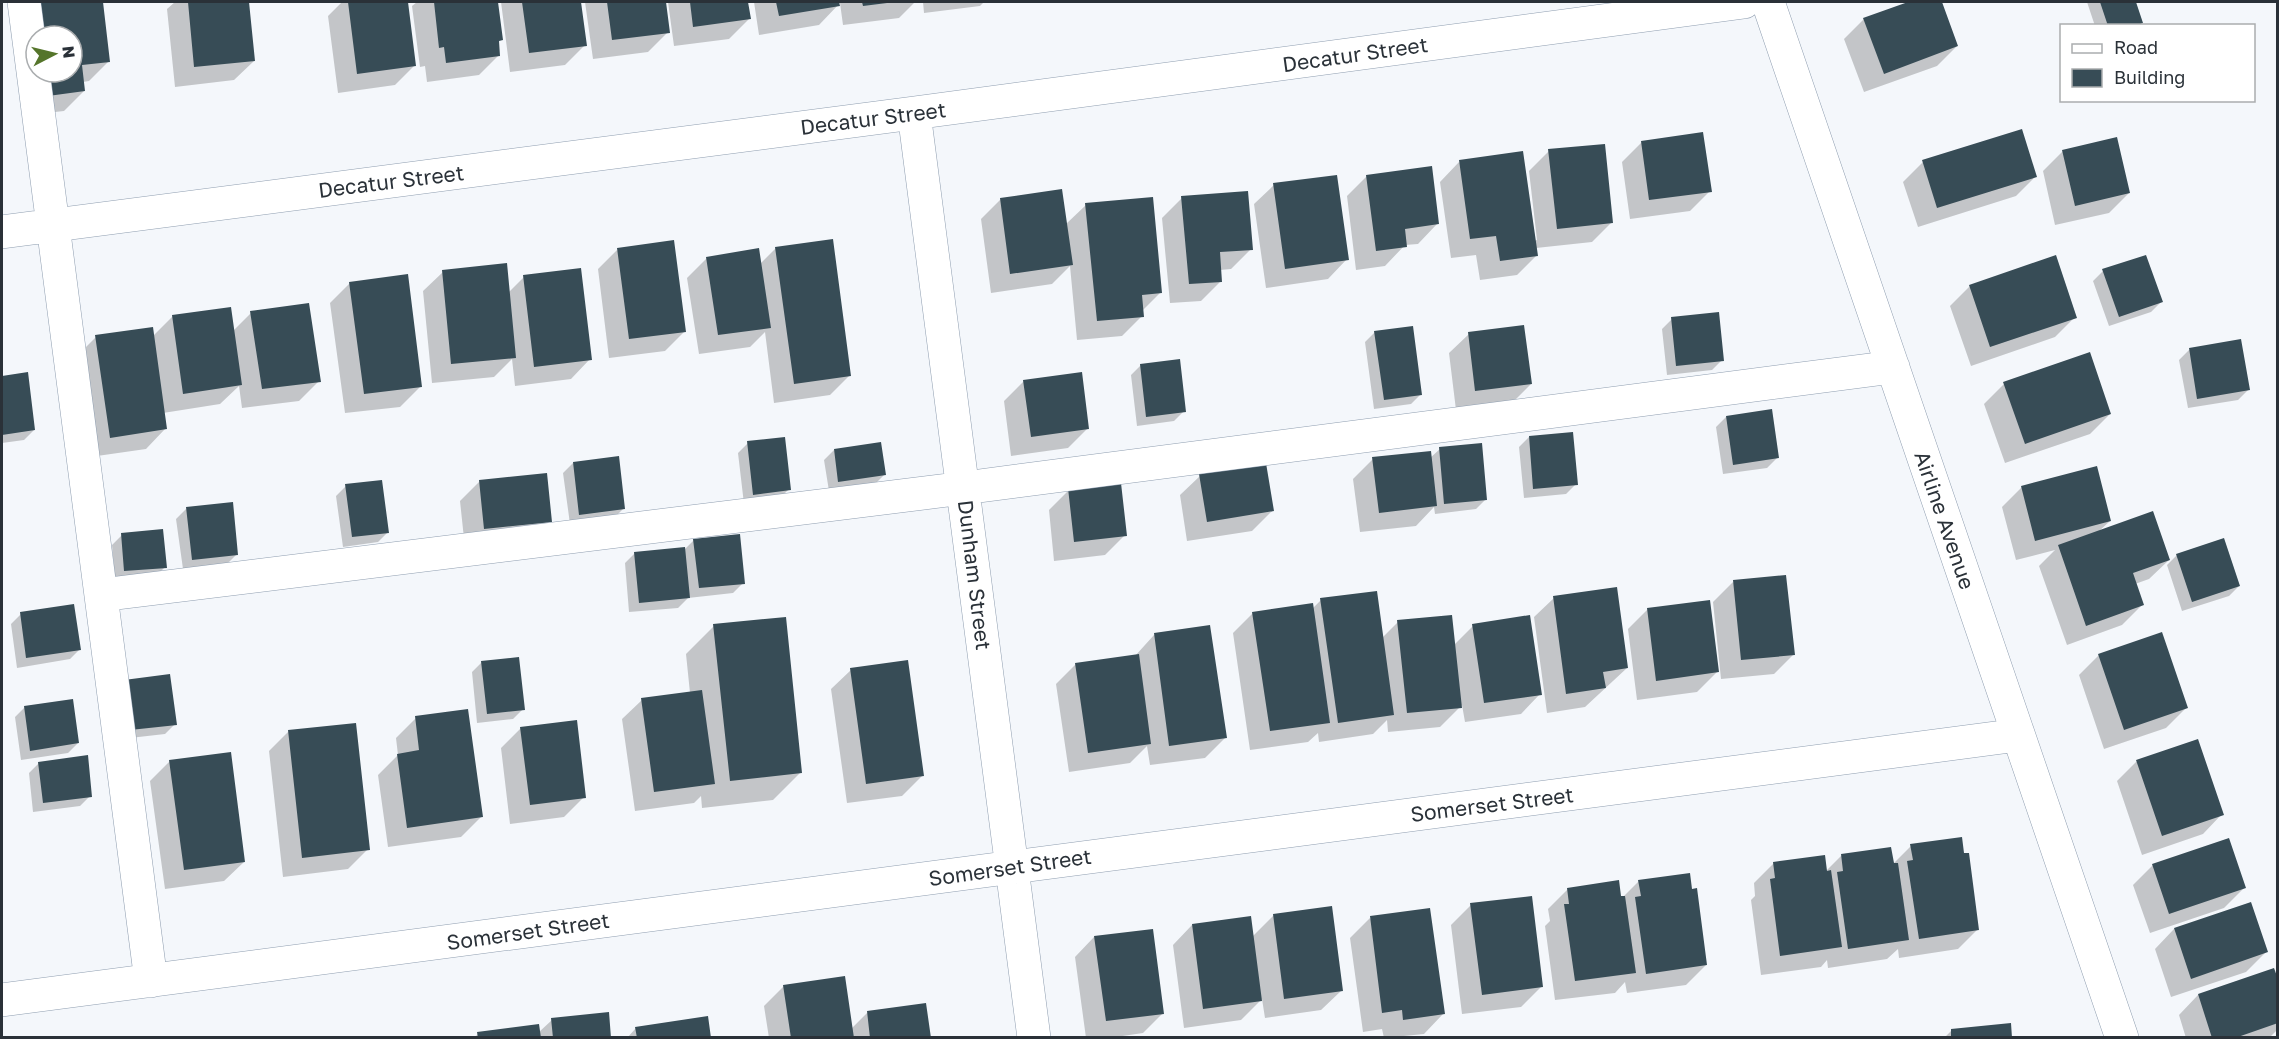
<svg xmlns="http://www.w3.org/2000/svg" width="2279" height="1039" font-family="'Golos Text',sans-serif">
  <style>
    .shadow { fill: #0003; fill-rule: evenodd }
    .building { fill: #374c56 }
    .lines { fill: none; stroke-linecap: round; stroke-linejoin: round }
    .minor-casing { stroke: #8f9eb0; stroke-width: 34 }
    .minor { stroke: #fff; stroke-width: 33 }
    .labels { text-anchor: middle; dominant-baseline: central; stroke-width: 6; stroke-linejoin: round; paint-order: stroke }
    .street-label { font-size: 21px; fill: #2a3138; stroke: #fff }
  </style>
  <rect width="100%" height="100%" fill="#f4f7fb"/>
  <!-- shadow -->
  <path class="shadow" d="M 26,2 L 102,2 L 109,61 L 89,81 L 83,82 L 84,91 L 64,111 L 28,115 ZM 36,36 L 72,36 L 72,72 L 36,72 Z
    M 175,2 L 248,2 L 254,61 L 234,80 L 175,87 L 167,9 Z
    M 342,2 L 406,2 L 415,65 L 395,85 L 338,93 L 328,16 Z
    M 417,2 L 497,2 L 502,39 L 497,43 L 499,55 L 479,75 L 427,82 L 425,66 L 420,67 L 412,6 Z
    M 501,2 L 580,2 L 585,45 L 565,65 L 510,72 Z
    M 585,2 L 664,2 L 668,32 L 648,52 L 593,59 Z
    M 668,2 L 747,2 L 749,19 L 729,39 L 674,46 Z
    M 754,2 L 915,2 L 899,18 L 843,25 L 840,3 L 819,25 L 759,35 Z
    M 923,2 L 984,2 L 980,6 L 924,13 Z
    M 1913,2 L 1941,2 L 1957,46 L 1937,66 L 1864,92 L 1844,39 L 1864,19 Z
    M 2087,2 L 2134,2 L 2141,23 L 2138,26 L 2095,26 Z
    M 1642,142 L 1710,191 L 1690,211 L 1630,219 L 1622,162 Z
    M 1549,151 L 1612,222 L 1592,242 L 1536,248 L 1537,255 L 1517,275 L 1480,280 L 1476,255 L 1451,258 L 1440,182 L 1459,162 L 1534,241 L 1537,240 L 1529,171 Z
    M 2063,151 L 2129,193 L 2109,213 L 2055,225 L 2043,171 Z
    M 1923,162 L 2035,177 L 2016,196 L 1918,227 L 1903,182 Z
    M 1367,176 L 1437,224 L 1418,244 L 1405,245 L 1385,266 L 1356,270 L 1347,196 Z
    M 1274,185 L 1347,259 L 1328,279 L 1266,288 L 1254,204 Z
    M 1182,198 L 1251,249 L 1231,269 L 1220,270 L 1221,281 L 1201,301 L 1170,303 L 1162,218 Z
    M 1001,199 L 1066,224 L 1086,205 L 1160,293 L 1142,311 L 1142,316 L 1122,336 L 1077,340 L 1070,266 L 1052,284 L 991,293 L 981,219 Z
    M 776,248 L 850,375 L 830,395 L 774,403 L 765,332 L 750,347 L 699,354 L 687,278 L 707,258 L 760,264 Z
    M 617,250 L 685,331 L 665,351 L 609,358 L 598,269 Z
    M 2103,271 L 2161,302 L 2151,312 L 2109,326 L 2093,281 Z
    M 443,272 L 508,293 L 524,277 L 590,359 L 571,379 L 515,386 L 512,359 L 494,377 L 432,383 L 423,291 Z
    M 350,283 L 420,387 L 400,407 L 345,413 L 330,303 Z
    M 1970,286 L 2075,317 L 2055,337 L 1971,366 L 1950,306 Z
    M 251,313 L 319,381 L 299,401 L 242,408 L 239,386 L 220,404 L 163,413 L 165,429 L 146,449 L 90,457 L 76,357 L 96,337 L 153,336 L 173,316 L 233,331 Z
    M 1672,319 L 1722,360 L 1712,370 L 1667,375 L 1662,329 Z
    M 1375,332 L 1421,394 L 1411,404 L 1374,409 L 1365,342 Z
    M 1469,334 L 1531,384 L 1511,404 L 1456,410 L 1449,353 Z
    M 2240,341 L 2248,390 L 2238,400 L 2188,408 L 2179,360 L 2189,350 Z
    M 1141,365 L 1184,411 L 1174,421 L 1137,426 L 1131,375 Z
    M 27,374 L 34,430 L 24,440 L 2,443 L 2,377 Z
    M 1024,381 L 1088,428 L 1068,448 L 1011,456 L 1004,401 Z
    M 2004,384 L 2110,414 L 2090,434 L 2005,463 L 1984,404 Z
    M 1726,417 L 1777,458 L 1767,468 L 1723,474 L 1716,427 Z
    M 1529,437 L 1576,484 L 1566,494 L 1524,498 L 1519,447 Z
    M 748,443 L 789,489 L 779,499 L 744,504 L 738,453 Z
    M 1440,449 L 1486,499 L 1476,509 L 1435,514 L 1434,507 L 1416,526 L 1360,532 L 1353,479 L 1373,459 L 1430,458 Z
    M 834,450 L 884,475 L 874,485 L 829,491 L 824,460 Z
    M 573,463 L 624,508 L 614,518 L 570,524 L 563,473 Z
    M 1200,476 L 1272,511 L 1252,531 L 1187,541 L 1180,495 Z
    M 480,481 L 550,521 L 530,541 L 465,548 L 460,501 Z
    M 346,486 L 388,532 L 378,542 L 343,547 L 336,496 Z
    M 2022,487 L 2110,521 L 2098,532 L 2169,560 L 2149,579 L 2135,584 L 2142,605 L 2122,625 L 2067,645 L 2039,566 L 2055,550 L 2016,560 L 2002,507 Z
    M 1069,490 L 1125,535 L 1105,555 L 1054,561 L 1049,510 Z
    M 186,509 L 237,554 L 227,564 L 183,569 L 176,519 Z
    M 122,535 L 165,567 L 155,577 L 115,580 L 112,545 Z
    M 694,540 L 743,583 L 733,593 L 688,598 L 678,608 L 629,612 L 625,563 L 635,553 L 684,550 Z
    M 2177,555 L 2239,586 L 2229,596 L 2182,611 L 2167,565 Z
    M 1733,582 L 1794,654 L 1774,674 L 1721,679 L 1713,602 Z
    M 1554,598 L 1627,668 L 1585,707 L 1547,713 L 1534,617 Z
    M 1321,600 L 1382,638 L 1398,622 L 1454,645 L 1473,626 L 1540,694 L 1521,714 L 1465,722 L 1462,705 L 1440,727 L 1388,732 L 1387,720 L 1373,734 L 1319,742 L 1318,733 L 1308,742 L 1250,750 L 1233,633 L 1253,613 L 1312,609 Z
    M 1648,609 L 1717,672 L 1697,692 L 1637,700 L 1628,629 Z
    M 21,614 L 80,649 L 70,659 L 17,668 L 11,624 Z
    M 714,626 L 801,772 L 773,800 L 702,808 L 701,796 L 694,803 L 635,811 L 622,719 L 642,700 L 690,693 L 686,654 Z
    M 1209,627 L 1225,738 L 1205,758 L 1150,765 L 1147,746 L 1130,763 L 1069,772 L 1056,684 L 1076,664 L 1135,656 L 1154,635 Z
    M 2099,655 L 2186,708 L 2166,728 L 2104,749 L 2079,675 Z
    M 482,662 L 523,709 L 513,719 L 477,723 L 472,672 Z
    M 851,670 L 922,776 L 902,796 L 847,803 L 831,689 Z
    M 115,692 L 175,724 L 165,734 L 121,739 Z
    M 25,707 L 78,743 L 68,753 L 21,760 L 15,717 Z
    M 416,718 L 481,817 L 461,837 L 388,847 L 378,775 L 398,755 L 396,738 Z
    M 521,728 L 584,797 L 564,817 L 510,824 L 501,748 Z
    M 289,731 L 368,849 L 348,869 L 283,877 L 269,751 Z
    M 2197,741 L 2222,814 L 2203,834 L 2142,855 L 2117,781 L 2136,762 Z
    M 170,761 L 244,862 L 224,881 L 165,889 L 150,781 Z
    M 39,763 L 90,796 L 80,806 L 33,812 L 29,773 Z
    M 1911,846 L 1963,855 L 1978,929 L 1958,949 L 1899,958 L 1898,949 L 1887,959 L 1828,968 L 1827,960 L 1821,967 L 1761,975 L 1751,900 L 1755,896 L 1754,883 L 1774,863 L 1825,872 L 1841,856 L 1893,864 Z
    M 2153,865 L 2244,888 L 2224,908 L 2150,933 L 2133,885 Z
    M 1639,881 L 1706,965 L 1686,985 L 1627,993 L 1625,982 L 1615,993 L 1555,1000 L 1545,926 L 1550,921 L 1548,909 L 1568,889 L 1622,898 Z
    M 1471,905 L 1541,987 L 1521,1007 L 1462,1014 L 1451,925 Z
    M 1274,915 L 1341,991 L 1321,1010 L 1265,1018 L 1262,999 L 1241,1020 L 1184,1028 L 1173,945 L 1192,925 L 1252,937 Z
    M 1370,918 L 1443,1014 L 1424,1034 L 1384,1038 L 1382,1029 L 1363,1032 L 1350,938 Z
    M 2174,929 L 2266,952 L 2246,972 L 2171,997 L 2155,949 Z
    M 1094,937 L 1163,1013 L 1143,1033 L 1109,1038 L 1086,1038 L 1075,957 Z
    M 2278,984 L 2278,1029 L 2269,1038 L 2186,1038 L 2179,1015 L 2198,995 Z
    M 784,986 L 851,1029 L 867,1013 L 929,1038 L 769,1038 L 764,1006 Z
    M 552,1020 L 610,1038 L 474,1038 L 478,1034 L 539,1032 Z
    M 636,1028 L 709,1038 L 627,1038 Z
    M 1951,1031 L 2011,1038 L 1944,1038 Z"/>
  <!-- building -->
  <path class="building" d="M 37,2 L 103,2 L 110,62 L 82,65 L 85,91 L 48,96 L 45,72 L 72,72 L 72,36 L 41,36 Z
    M 188,2 L 249,2 L 255,61 L 194,67 Z
    M 348,2 L 408,2 L 416,66 L 357,74 Z
    M 434,2 L 498,2 L 503,40 L 499,41 L 500,56 L 446,63 L 444,47 L 439,48 Z
    M 522,2 L 581,2 L 587,46 L 529,53 Z
    M 607,2 L 666,2 L 670,33 L 612,40 Z
    M 690,2 L 748,2 L 751,19 L 693,27 Z
    M 776,2 L 839,2 L 840,6 L 779,16 Z
    M 862,2 L 886,2 L 887,3 L 863,6 Z
    M 1908,2 L 1942,2 L 1958,46 L 1884,74 L 1863,18 Z
    M 2100,2 L 2136,2 L 2143,23 L 2135,26 L 2108,26 Z
    M 2022,129 L 2037,177 L 1937,208 L 1922,160 Z
    M 1703,132 L 1712,192 L 1649,200 L 1641,141 Z
    M 2117,137 L 2130,193 L 2075,206 L 2062,150 Z
    M 1605,144 L 1613,223 L 1557,229 L 1548,149 Z
    M 1523,151 L 1538,256 L 1500,261 L 1496,236 L 1470,239 L 1459,160 Z
    M 1432,166 L 1439,224 L 1405,229 L 1407,247 L 1376,251 L 1366,175 Z
    M 1337,175 L 1349,260 L 1285,269 L 1273,183 Z
    M 1062,189 L 1073,265 L 1010,274 L 1000,198 Z
    M 1248,191 L 1253,250 L 1220,252 L 1222,282 L 1189,284 L 1181,196 Z
    M 1153,197 L 1162,293 L 1142,295 L 1144,317 L 1097,321 L 1085,203 Z
    M 833,239 L 851,376 L 794,384 L 775,247 Z
    M 674,240 L 686,332 L 629,339 L 617,248 Z
    M 759,248 L 771,328 L 718,335 L 706,257 Z
    M 2056,255 L 2077,318 L 1990,347 L 1969,285 Z
    M 2146,255 L 2163,302 L 2119,317 L 2102,269 Z
    M 507,263 L 516,358 L 451,364 L 442,270 Z
    M 581,268 L 592,360 L 534,367 L 523,275 Z
    M 408,274 L 422,387 L 364,394 L 349,282 Z
    M 309,303 L 321,382 L 262,389 L 250,311 Z
    M 231,307 L 242,385 L 183,394 L 172,315 Z
    M 1719,312 L 1724,361 L 1676,366 L 1671,317 Z
    M 1524,325 L 1532,384 L 1475,391 L 1468,332 Z
    M 1413,326 L 1422,395 L 1384,400 L 1374,331 Z
    M 153,327 L 167,429 L 110,438 L 95,335 Z
    M 2241,339 L 2250,390 L 2197,399 L 2189,348 Z
    M 2090,352 L 2111,414 L 2025,444 L 2003,382 Z
    M 1180,359 L 1186,412 L 1146,417 L 1140,364 Z
    M 28,372 L 35,430 L 2,435 L 2,376 Z
    M 1082,372 L 1089,429 L 1031,437 L 1023,380 Z
    M 1772,409 L 1779,458 L 1733,465 L 1726,416 Z
    M 1573,432 L 1578,485 L 1533,489 L 1529,436 Z
    M 785,437 L 791,490 L 753,495 L 747,441 Z
    M 881,442 L 886,475 L 838,482 L 834,449 Z
    M 1482,443 L 1487,500 L 1444,504 L 1439,447 Z
    M 1431,451 L 1437,506 L 1379,513 L 1372,457 Z
    M 619,456 L 625,509 L 579,515 L 573,462 Z
    M 1266,463 L 1274,511 L 1207,522 L 1199,474 Z
    M 2097,466 L 2111,521 L 2035,541 L 2021,486 Z
    M 547,473 L 552,522 L 484,529 L 479,480 Z
    M 382,480 L 389,533 L 352,537 L 345,484 Z
    M 1121,483 L 1127,536 L 1074,542 L 1068,488 Z
    M 233,502 L 238,555 L 192,560 L 186,507 Z
    M 2153,511 L 2170,560 L 2133,573 L 2144,605 L 2086,626 L 2058,545 Z
    M 163,529 L 167,568 L 124,571 L 121,533 Z
    M 740,534 L 745,584 L 699,588 L 693,539 Z
    M 2224,538 L 2240,586 L 2192,602 L 2176,554 Z
    M 685,547 L 690,598 L 639,603 L 634,552 Z
    M 1786,575 L 1795,655 L 1741,660 L 1733,580 Z
    M 1617,587 L 1628,668 L 1603,672 L 1606,688 L 1566,694 L 1553,596 Z
    M 1377,591 L 1394,715 L 1338,723 L 1320,598 Z
    M 1710,600 L 1719,672 L 1656,681 L 1647,608 Z
    M 1313,603 L 1330,723 L 1270,731 L 1252,612 Z
    M 74,604 L 81,650 L 26,658 L 20,612 Z
    M 1452,615 L 1462,708 L 1407,713 L 1397,620 Z
    M 1530,615 L 1542,695 L 1484,703 L 1472,624 Z
    M 786,617 L 802,773 L 730,781 L 713,624 Z
    M 1210,625 L 1227,738 L 1169,746 L 1154,633 Z
    M 2162,632 L 2188,708 L 2124,730 L 2098,654 Z
    M 1139,654 L 1151,744 L 1088,753 L 1075,663 Z
    M 519,657 L 525,710 L 487,714 L 481,661 Z
    M 908,660 L 924,776 L 866,784 L 850,668 Z
    M 170,674 L 177,725 L 130,730 L 124,680 Z
    M 702,690 L 715,784 L 654,792 L 641,698 Z
    M 73,699 L 79,743 L 30,751 L 24,706 Z
    M 468,709 L 483,817 L 407,828 L 397,754 L 419,750 L 415,716 Z
    M 577,720 L 586,798 L 530,805 L 520,727 Z
    M 356,723 L 370,850 L 302,858 L 288,730 Z
    M 2198,739 L 2224,815 L 2162,836 L 2136,760 Z
    M 231,752 L 245,862 L 184,870 L 169,760 Z
    M 88,755 L 92,797 L 43,803 L 38,762 Z
    M 1962,837 L 1964,853 L 1969,853 L 1979,930 L 1919,939 L 1907,861 L 1913,860 L 1910,844 Z
    M 2229,838 L 2246,888 L 2169,914 L 2152,864 Z
    M 1891,847 L 1894,863 L 1898,863 L 1909,940 L 1848,949 L 1837,872 L 1843,871 L 1841,854 Z
    M 1825,855 L 1827,871 L 1831,870 L 1842,947 L 1780,956 L 1770,879 L 1775,878 L 1773,862 Z
    M 1690,873 L 1692,889 L 1697,888 L 1707,965 L 1646,974 L 1635,897 L 1641,896 L 1638,880 Z
    M 1619,880 L 1621,896 L 1625,896 L 1636,973 L 1575,981 L 1564,904 L 1569,904 L 1567,888 Z
    M 1532,896 L 1543,987 L 1482,995 L 1470,903 Z
    M 2251,902 L 2268,952 L 2191,979 L 2174,928 Z
    M 1332,906 L 1343,991 L 1284,999 L 1273,914 Z
    M 1430,908 L 1445,1014 L 1403,1020 L 1402,1010 L 1382,1013 L 1370,916 Z
    M 1251,916 L 1262,1001 L 1203,1009 L 1192,924 Z
    M 1153,929 L 1164,1014 L 1106,1021 L 1094,936 Z
    M 2274,968 L 2278,979 L 2278,1023 L 2235,1038 L 2212,1038 L 2198,994 Z
    M 845,976 L 854,1038 L 791,1038 L 783,985 Z
    M 926,1003 L 931,1038 L 870,1038 L 867,1011 Z
    M 609,1012 L 611,1038 L 553,1038 L 551,1018 Z
    M 708,1016 L 711,1038 L 637,1038 L 635,1027 Z
    M 2011,1023 L 2012,1038 L 1951,1038 L 1951,1029 Z
    M 539,1024 L 541,1038 L 478,1038 L 477,1032 Z"/>
  <g class="lines">
    <!-- minor casing -->
    <g class="minor-casing">
      <path id="minor" d="M 24,2 L 151,981
        M 1768,2 L 2122,1038
        M 914,113 L 1034,1038
        M 2,232 L 914,113 L 1744,2
        M 101,595 L 964,488 L 1893,367
        M 2,1000 L 2018,735"/>
    </g>
    <!-- minor -->
    <use href="#minor" class="minor"/>
  </g>
  <g class="labels">
    <!-- street labels -->
    <g class="street-label">
      <text transform="translate(1355 54) rotate(-8)">Decatur Street</text>
      <text transform="translate(873 118) rotate(-7)">Decatur Street</text>
      <text transform="translate(391 181) rotate(-7)">Decatur Street</text>
      <text transform="translate(1945 520) rotate(71)">Airline Avenue</text>
      <text transform="translate(975 575) rotate(83)">Dunham Street</text>
      <text transform="translate(1492 804) rotate(-7)">Somerset Street</text>
      <text transform="translate(1010 867) rotate(-8)">Somerset Street</text>
      <text transform="translate(528 931) rotate(-8)">Somerset Street</text>
    </g>
  </g>
  <!-- border -->
  <rect width="2279" height="1039" fill="none" stroke="#2a3138" stroke-width="6"/>
  <!-- legend -->
  <rect x="2060" y="24" width="195" height="78" fill="#ffffff" stroke="#aaadaf" stroke-width="1.5"/>
  <rect x="2072" y="44" width="30" height="9" fill="#ffffff" stroke="#aaadaf" stroke-width="1.5"/>
  <text x="2114" y="54" font-size="18" fill="#2a3138">Road</text>
  <rect x="2072" y="69" width="30" height="18" fill="#374c56" stroke="#aaadaf" stroke-width="1.5"/>
  <text x="2114" y="84" font-size="18" fill="#2a3138">Building</text>
  <!-- north arrow -->
  <g transform="translate(54 54) rotate(83)"><circle r="28" fill="#ffffff" stroke="#aaadaf" stroke-width="1.5"/>
  <path d="M0-4.5L10 22L0 15L-10 22Z" fill="#55752b"/>
  <text y="-9" font-size="16" font-weight="bold" text-anchor="middle" fill="#2a3138">N</text>
  </g>
</svg>
